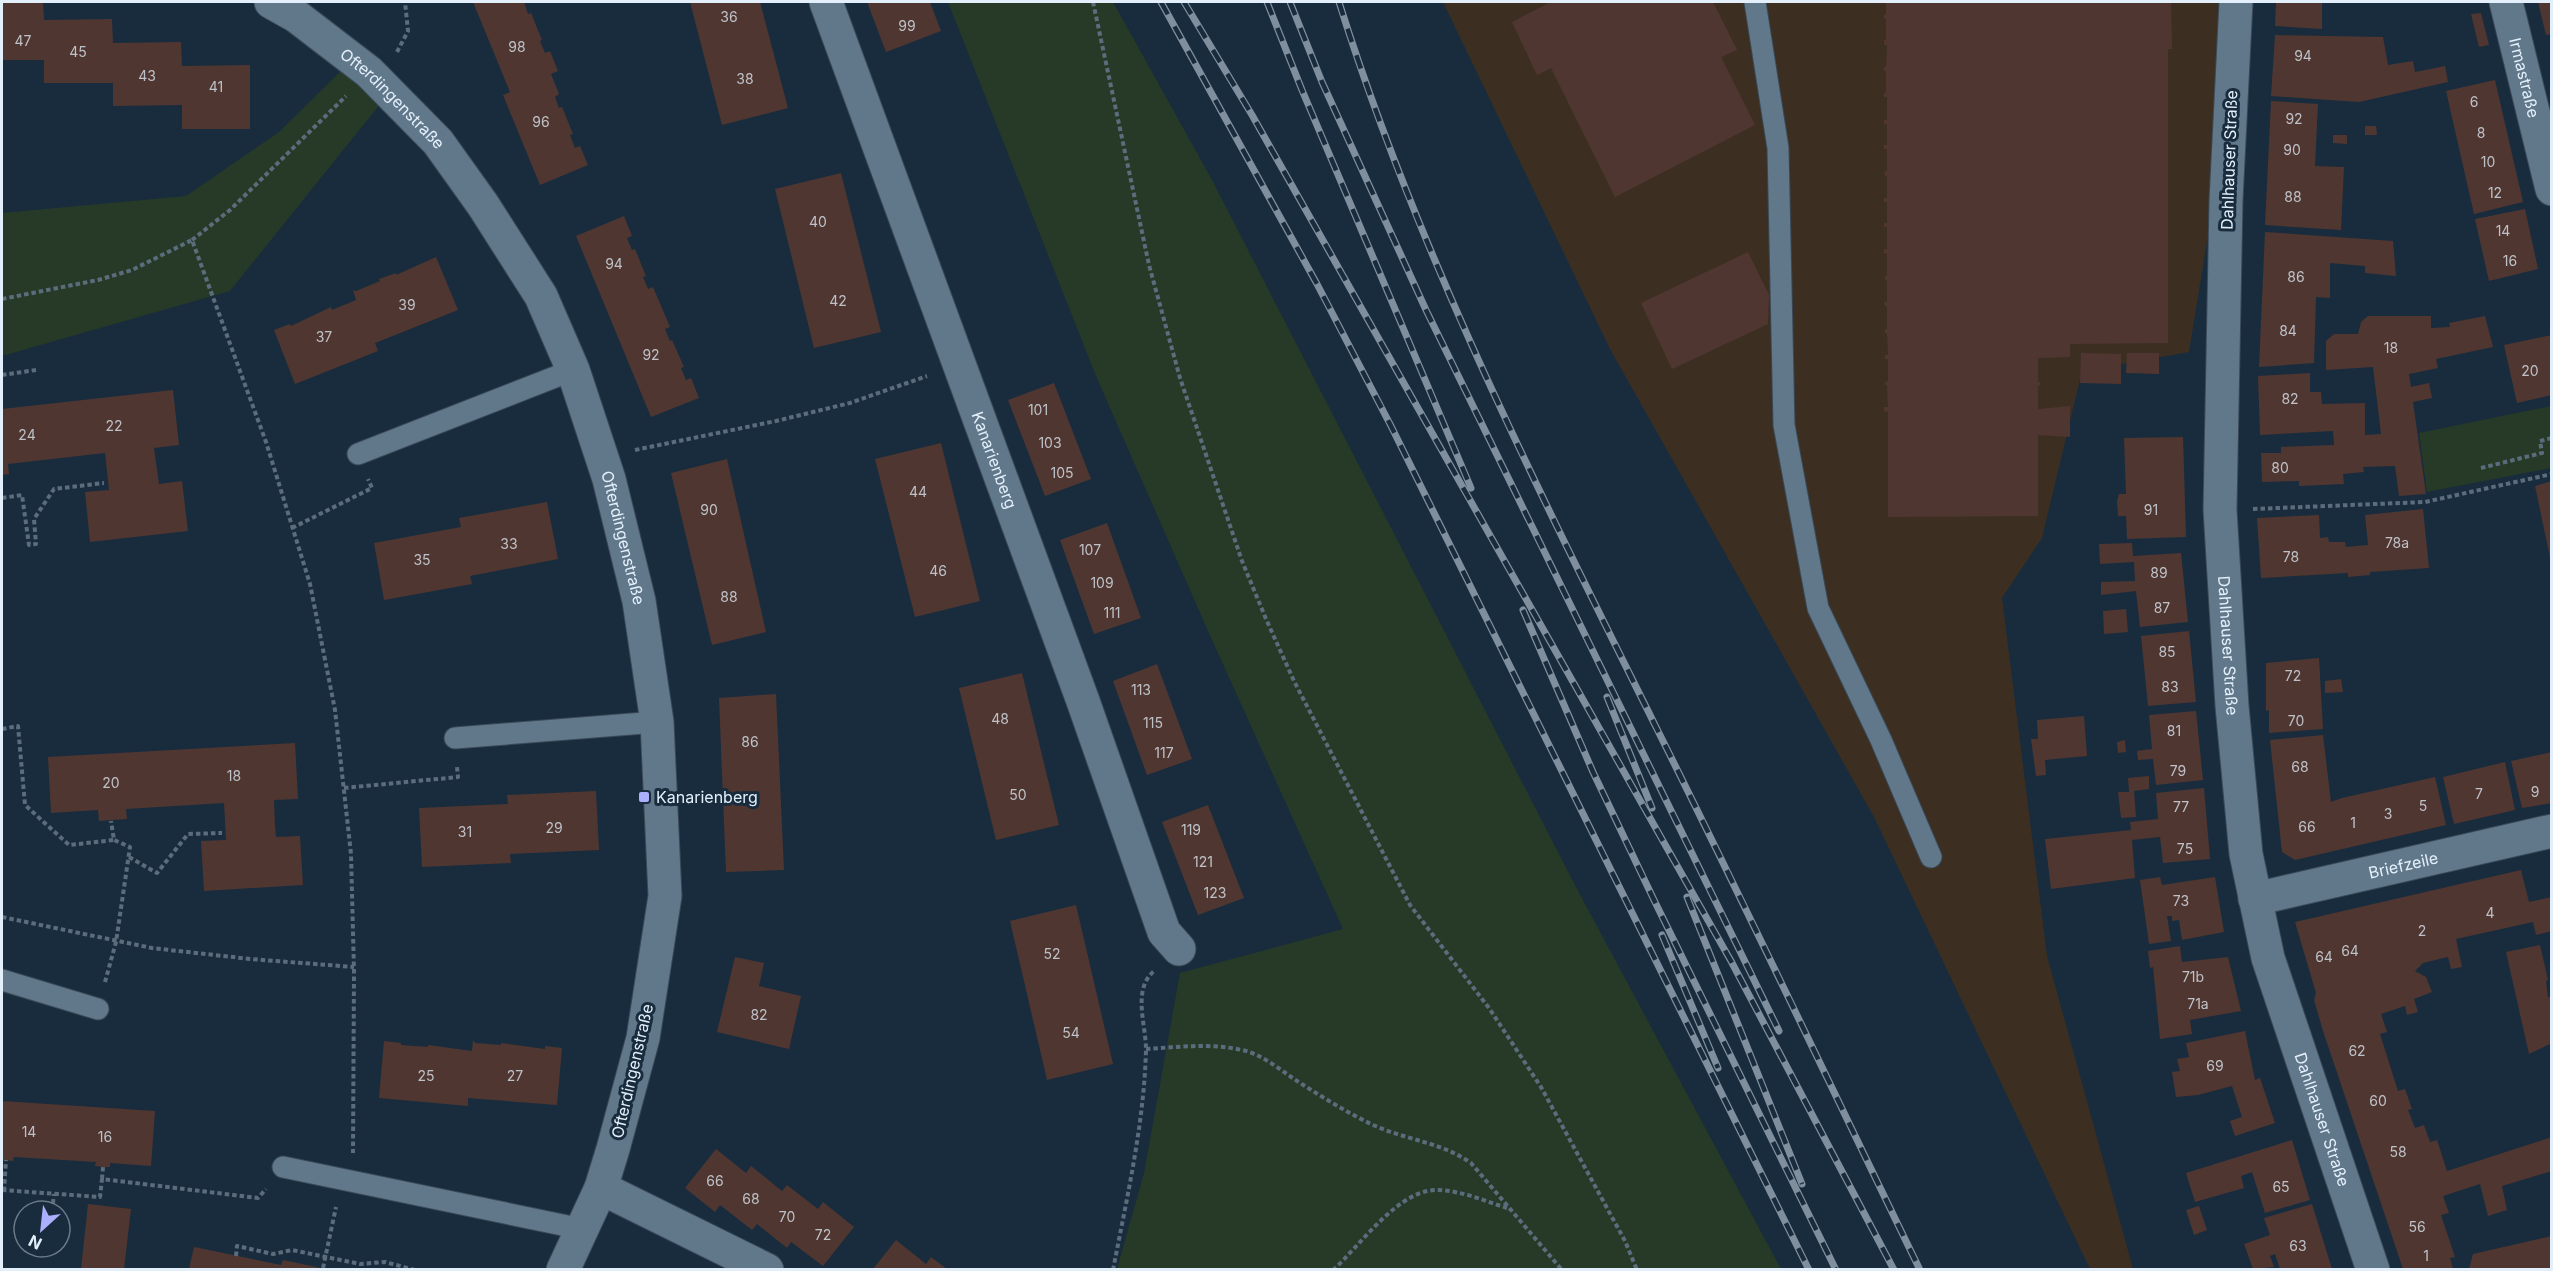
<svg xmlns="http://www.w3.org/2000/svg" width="2553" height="1271" font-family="Inter,sans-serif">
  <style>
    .commercial { fill: #3c2f21 }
    .green { fill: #263a27 }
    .building { fill: #503631 }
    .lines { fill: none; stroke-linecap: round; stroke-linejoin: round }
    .service-casing { stroke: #394957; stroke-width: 23 }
    .minor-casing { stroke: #394957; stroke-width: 35 }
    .path { stroke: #5b6d7c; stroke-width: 4; stroke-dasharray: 4.5 3; stroke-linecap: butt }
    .service { stroke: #61778a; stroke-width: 21 }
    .minor { stroke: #61778a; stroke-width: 33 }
    .rail-casing { stroke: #7f8f9d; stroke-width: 7 }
    .rail { stroke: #182c3d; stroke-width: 4.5; stroke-dasharray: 14; stroke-linecap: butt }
    .poi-dot { fill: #acaffb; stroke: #182c3d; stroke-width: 2 }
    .labels { text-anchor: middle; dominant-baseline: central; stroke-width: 6; stroke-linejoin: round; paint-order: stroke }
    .number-label { font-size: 14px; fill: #bec2c8 }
    .street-label { font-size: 16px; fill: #e3f0fb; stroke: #182c3d }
    .poi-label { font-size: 16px; fill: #e3f0fb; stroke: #182c3d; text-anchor: start }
  </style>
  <rect width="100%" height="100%" fill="#182c3d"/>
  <!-- commercial -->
  <path class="commercial" d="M 1443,2 L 2246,2 L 2189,352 L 2082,371 L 2042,538 L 2002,598 L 2047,956 L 2133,1269 L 2090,1269 L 1874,817 L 1610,349 Z"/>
  <!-- green -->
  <path class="green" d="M 948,2 L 1113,2 L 1212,180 L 1577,889 L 1781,1269 L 1117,1269 L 1144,1173 L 1180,973 L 1343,929 L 1212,640 L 1096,376 Z
    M 351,61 L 389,93 L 230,291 L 2,356 L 2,213 L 186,196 L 279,132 Z
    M 2551,406 L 2551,468 L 2427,492 L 2419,433 Z"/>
  <!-- building -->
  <path class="building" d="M 2,2 L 43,2 L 44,20 L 112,19 L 113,43 L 181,42 L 182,66 L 250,65 L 250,129 L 182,129 L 182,105 L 113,106 L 113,83 L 44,83 L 44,60 L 2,60 Z
    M 473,2 L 524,2 L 528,14 L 531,13 L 542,40 L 540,41 L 545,53 L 550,51 L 558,71 L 551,74 L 559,94 L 555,97 L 559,108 L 562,107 L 573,134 L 570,135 L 575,148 L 580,146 L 588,165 L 540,185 L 503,95 L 510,92 Z
    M 690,2 L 760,2 L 788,108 L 722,125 Z
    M 867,2 L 930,2 L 941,31 L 886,52 Z
    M 1551,2 L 1713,2 L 1737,50 L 1721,57 L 1755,125 L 1615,197 L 1551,68 L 1537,75 L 1512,22 Z
    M 1886,2 L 2171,2 L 2172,49 L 2168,49 L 2168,343 L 2070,344 L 2070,357 L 2038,358 L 2038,382 L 2040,382 L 2040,386 L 2038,385 L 2038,409 L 2070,406 L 2070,437 L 2038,435 L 2038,516 L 1888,517 L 1888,411 L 1884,412 L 1884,407 L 1888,407 L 1887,385 L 1885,385 L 1885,382 L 1888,381 L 1888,359 L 1885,359 L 1885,355 L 1888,355 L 1887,333 L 1885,333 L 1885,329 L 1887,329 L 1887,306 L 1885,306 L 1884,302 L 1887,302 L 1887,280 L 1885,281 L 1885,276 L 1887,276 L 1887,253 L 1884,254 L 1884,249 L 1887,249 L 1887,227 L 1884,227 L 1884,223 L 1887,223 L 1887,202 L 1884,202 L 1884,198 L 1887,198 L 1887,176 L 1885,176 L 1884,172 L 1887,171 L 1887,149 L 1884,149 L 1884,145 L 1887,145 L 1887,124 L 1884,124 L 1884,120 L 1887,120 L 1887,97 L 1884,97 L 1884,93 L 1886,93 L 1886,71 L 1884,71 L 1884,67 L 1886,67 L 1887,45 L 1884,45 L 1884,40 L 1886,40 L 1886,18 L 1884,19 L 1884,14 L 1886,15 Z
    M 2276,2 L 2322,2 L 2322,29 L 2275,26 Z
    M 2538,2 L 2552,2 L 2552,34 L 2546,35 Z
    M 2481,13 L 2489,45 L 2479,47 L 2471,14 Z
    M 2275,35 L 2383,37 L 2388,65 L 2413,61 L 2415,72 L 2445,66 L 2448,82 L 2359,102 L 2271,96 Z
    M 2495,80 L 2523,202 L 2474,214 L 2446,91 Z
    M 2271,101 L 2318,104 L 2315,166 L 2344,167 L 2341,230 L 2265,225 Z
    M 2365,126 L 2376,126 L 2377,135 L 2365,135 Z
    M 2333,135 L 2347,135 L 2347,144 L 2333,143 Z
    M 841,173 L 881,332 L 814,348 L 775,189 Z
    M 2525,209 L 2538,269 L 2489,281 L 2475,219 Z
    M 624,216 L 632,236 L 627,238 L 632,250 L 635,249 L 646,276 L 643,277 L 648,289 L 653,287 L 670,327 L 665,329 L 670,341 L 672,340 L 684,367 L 681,368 L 686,380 L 691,378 L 699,398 L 651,417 L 576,236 Z
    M 2265,232 L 2393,241 L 2396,276 L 2365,273 L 2365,266 L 2330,263 L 2330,298 L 2316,297 L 2314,363 L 2259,367 Z
    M 1748,252 L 1769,295 L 1768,324 L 1672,369 L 1641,303 Z
    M 436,257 L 458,310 L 375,343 L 378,351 L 295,384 L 274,330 L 290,324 L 291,326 L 331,307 L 332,310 L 356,300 L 353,290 L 356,291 L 380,281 L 379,279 L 396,273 L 396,275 Z
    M 2368,316 L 2431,316 L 2431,328 L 2450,327 L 2449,323 L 2485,316 L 2493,347 L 2436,359 L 2438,368 L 2409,374 L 2411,387 L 2429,383 L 2432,398 L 2413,402 L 2426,494 L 2399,496 L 2395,466 L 2363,467 L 2364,472 L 2343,474 L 2344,484 L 2299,486 L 2299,481 L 2262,482 L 2261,453 L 2281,453 L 2281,447 L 2334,445 L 2333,431 L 2260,435 L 2258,376 L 2310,373 L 2310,392 L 2321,392 L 2322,404 L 2365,403 L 2365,435 L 2381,434 L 2373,367 L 2326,370 L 2326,341 L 2334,334 L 2358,334 L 2361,322 Z
    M 2552,335 L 2552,395 L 2517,403 L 2504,345 Z
    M 2081,353 L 2121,354 L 2121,384 L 2080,383 Z
    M 2127,353 L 2159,353 L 2159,374 L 2126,373 Z
    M 1054,383 L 1091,479 L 1045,496 L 1008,400 Z
    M 173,390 L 179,445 L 154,448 L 159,484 L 182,481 L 188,531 L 90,542 L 85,492 L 109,490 L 105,453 L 8,464 L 9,474 L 2,475 L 2,409 Z
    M 2183,437 L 2186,537 L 2127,539 L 2126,516 L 2118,516 L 2117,501 L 2119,494 L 2126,494 L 2124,438 Z
    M 941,443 L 980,601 L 915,617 L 875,459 Z
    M 727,459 L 766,632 L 712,645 L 671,473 Z
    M 2552,481 L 2552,562 L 2551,562 L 2535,486 Z
    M 547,502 L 558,559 L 470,576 L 472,584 L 384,600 L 374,543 L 461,527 L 459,518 Z
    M 2423,509 L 2429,568 L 2370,572 L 2370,575 L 2348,577 L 2348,573 L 2261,578 L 2257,518 L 2319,515 L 2320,538 L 2328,537 L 2329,542 L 2345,542 L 2346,547 L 2368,545 L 2365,515 Z
    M 1107,523 L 1141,618 L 1094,634 L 1060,540 Z
    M 2132,543 L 2133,556 L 2181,553 L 2188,622 L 2140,627 L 2136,591 L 2101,595 L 2101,582 L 2135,581 L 2134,562 L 2100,564 L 2099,544 Z
    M 2126,609 L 2128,632 L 2104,634 L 2103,611 Z
    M 2189,631 L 2196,702 L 2148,706 L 2141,636 Z
    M 2319,658 L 2323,729 L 2269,733 L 2269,710 L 2266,711 L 2266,663 Z
    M 1157,664 L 1192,759 L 1147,775 L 1113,681 Z
    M 1022,673 L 1059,825 L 996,840 L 959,688 Z
    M 2341,679 L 2343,692 L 2325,693 L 2325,681 Z
    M 776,694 L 784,870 L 726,872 L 719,698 Z
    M 2196,711 L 2203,780 L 2156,785 L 2153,759 L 2138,760 L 2137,751 L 2152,749 L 2149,715 Z
    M 2084,716 L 2087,756 L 2045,760 L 2046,775 L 2036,776 L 2031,739 L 2038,739 L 2037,720 Z
    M 2323,735 L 2331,802 L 2342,798 L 2435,777 L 2446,825 L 2295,860 L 2282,852 L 2270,740 Z
    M 2125,740 L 2126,752 L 2118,753 L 2117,742 Z
    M 295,743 L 298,799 L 274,800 L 275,826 L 276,837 L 300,836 L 303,885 L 204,891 L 201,841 L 226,840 L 224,803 L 126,809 L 127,819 L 99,821 L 98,810 L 51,813 L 48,757 Z
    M 2552,752 L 2552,803 L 2522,808 L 2511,761 Z
    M 2505,762 L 2515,810 L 2454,824 L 2443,777 Z
    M 2149,776 L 2149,789 L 2134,791 L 2136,817 L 2121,818 L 2118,792 L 2129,792 L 2128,778 Z
    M 2204,788 L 2210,859 L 2163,863 L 2160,837 L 2132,840 L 2135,878 L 2051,889 L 2045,839 L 2131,830 L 2130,822 L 2158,819 L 2156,793 Z
    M 596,791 L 599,850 L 510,854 L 511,863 L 422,867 L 419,808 L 508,804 L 507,795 Z
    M 1208,805 L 1244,898 L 1198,915 L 1162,822 Z
    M 2521,870 L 2529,902 L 2552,897 L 2552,931 L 2536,935 L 2533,922 L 2456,939 L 2462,967 L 2451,969 L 2448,957 L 2423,963 L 2415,971 L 2426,977 L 2432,992 L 2414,999 L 2418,1012 L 2407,1015 L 2405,1006 L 2381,1014 L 2387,1032 L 2380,1034 L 2398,1091 L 2405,1089 L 2412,1109 L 2408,1110 L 2415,1128 L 2424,1125 L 2430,1142 L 2437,1140 L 2447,1171 L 2552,1137 L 2552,1171 L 2502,1186 L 2507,1210 L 2488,1216 L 2480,1184 L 2443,1196 L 2449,1213 L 2441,1215 L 2455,1257 L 2450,1258 L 2453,1269 L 2403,1269 L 2323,1031 L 2314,1000 L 2316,993 L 2295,922 Z
    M 2160,877 L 2162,885 L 2215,877 L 2224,932 L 2182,940 L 2179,920 L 2172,921 L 2172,916 L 2167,916 L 2171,941 L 2149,944 L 2140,880 Z
    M 1076,905 L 1113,1064 L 1047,1080 L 1010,921 Z
    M 2540,945 L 2548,980 L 2546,981 L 2548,997 L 2552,996 L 2552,1043 L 2529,1054 L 2506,952 Z
    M 2180,946 L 2182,962 L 2228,957 L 2241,1011 L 2190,1020 L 2192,1034 L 2160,1039 L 2153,967 L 2150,968 L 2148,951 Z
    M 735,957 L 764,963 L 759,986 L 801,996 L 789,1049 L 717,1032 Z
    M 2245,1031 L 2255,1080 L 2260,1078 L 2275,1123 L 2235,1136 L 2230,1121 L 2242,1117 L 2232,1086 L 2198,1095 L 2176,1097 L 2172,1072 L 2180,1071 L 2177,1059 L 2189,1057 L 2186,1043 Z
    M 473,1040 L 475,1043 L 501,1045 L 501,1043 L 545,1049 L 545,1046 L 562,1048 L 557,1105 L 468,1098 L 468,1106 L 379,1098 L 384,1041 L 401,1043 L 401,1045 L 428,1047 L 428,1045 L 472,1051 Z
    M 2,1101 L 155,1111 L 151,1166 L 110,1163 L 110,1167 L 103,1167 L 95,1166 L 96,1162 L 14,1157 L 13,1161 L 2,1160 Z
    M 2292,1140 L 2310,1200 L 2265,1213 L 2252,1172 L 2241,1176 L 2244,1188 L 2195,1202 L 2186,1173 Z
    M 716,1149 L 746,1173 L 751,1166 L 782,1191 L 787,1185 L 818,1209 L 823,1202 L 854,1227 L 823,1266 L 791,1242 L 787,1248 L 757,1224 L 752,1230 L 720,1205 L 715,1212 L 685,1188 Z
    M 88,1204 L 131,1209 L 124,1269 L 81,1269 Z
    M 2312,1204 L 2332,1269 L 2280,1269 L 2275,1254 L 2270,1256 L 2274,1267 L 2253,1269 L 2244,1244 L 2270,1235 L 2264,1218 Z
    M 2199,1206 L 2207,1230 L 2194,1235 L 2186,1210 Z
    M 2552,1236 L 2552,1269 L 2469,1269 L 2473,1254 Z
    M 896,1240 L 926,1264 L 931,1257 L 947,1269 L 873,1269 Z
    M 194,1247 L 281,1265 L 283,1260 L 326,1269 L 189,1269 Z"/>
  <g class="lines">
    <!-- service casing -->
    <g class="service-casing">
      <path id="service" d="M 1755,2 L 1778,148 L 1784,425 L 1818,608 L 1881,740 L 1931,857
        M 358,454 L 573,370
        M 455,738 L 657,722
        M 2,980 L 98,1009
        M 283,1167 L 582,1229"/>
    </g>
    <!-- minor casing -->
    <g class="minor-casing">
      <g id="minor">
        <path id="s1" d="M 271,2 L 296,16 L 369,72 L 438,142 L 483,205 L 541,296 L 573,370 L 609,479 L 639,601 L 657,722 L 665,896 L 643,1038 L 613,1149 L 601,1188 L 563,1270"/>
        <path id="s2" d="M 826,2 L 1083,701 L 1164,932 L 1179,949"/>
        <path id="s3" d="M 2236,2 L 2226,200 L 2220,510 L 2232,706 L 2246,854 L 2268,958 L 2373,1270"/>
        <path id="s4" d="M 2506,2 L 2552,189"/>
        <path id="s5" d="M 2255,899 L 2552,831"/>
        <path d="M 601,1188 L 767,1270"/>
      </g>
    </g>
    <!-- path -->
    <path class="path" d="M 1093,2 L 1149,265 L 1180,378 L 1242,561 L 1266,619 L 1294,681 L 1410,905 L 1489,1008 L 1541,1087 L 1625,1241 L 1637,1270
      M 397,52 L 408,31 L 405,2
      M 192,240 L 230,210 L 346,96
      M 2,299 L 98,280 L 132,270 L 192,240 L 266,442 L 310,584 L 335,710 L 351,854 L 354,971 L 353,1153
      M 2,375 L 36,370
      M 635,450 L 776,421 L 850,403 L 927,376
      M 2481,468 L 2542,453 L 2540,441 L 2552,438
      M 2,498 L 22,495 L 29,545 L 36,544 L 34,519 L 54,489 L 104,483
      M 2253,509 L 2425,502 L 2552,474
      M 292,528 L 372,488 L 368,479
      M 2,729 L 18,726 L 25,805 L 69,845 L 114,840
      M 344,788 L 458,777 L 457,767
      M 129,857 L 157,873 L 188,834 L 222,833
      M 2,917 L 152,948 L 250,959 L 354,967
      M 105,982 L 116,942 L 130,847 L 114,840 L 111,821
      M 1146,1049 C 1177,1047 1211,1043 1242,1050 C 1261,1054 1278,1068 1294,1079 C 1319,1095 1346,1112 1373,1125 C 1406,1140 1441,1142 1471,1163 L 1562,1270
      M 102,1179 L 103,1167
      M 2,1190 L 100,1197 L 102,1179 L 258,1198 L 266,1189
      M 4,1191 L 6,1160
      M 52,1211 L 54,1194
      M 236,1256 L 237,1246 L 273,1254 L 292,1250 L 360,1264 L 385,1262 L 415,1270
      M 323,1268 L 336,1207
      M 1113,1270 C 1127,1197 1144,1124 1146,1050 C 1146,1024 1132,990 1154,971
      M 1333,1270 C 1361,1245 1399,1188 1439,1190 C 1462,1191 1485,1201 1507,1208"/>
    <!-- service -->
    <use href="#service" class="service"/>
    <!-- minor -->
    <use href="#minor" class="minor"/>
    <!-- rail casing -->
    <g class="rail-casing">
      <path id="rail" d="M 1161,2 L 1317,284 L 1391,426 L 1809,1270
        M 1184,2 L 1252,115 L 1731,961 L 1894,1270
        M 1267,2 L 1302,90 L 1471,488
        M 1290,2 L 1322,82 L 1426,310 L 1779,1031
        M 1339,2 C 1418,254 1539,491 1656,727 C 1746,907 1832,1089 1920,1270
        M 1523,610 L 1593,772 L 1654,900 L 1836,1270
        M 1607,697 L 1652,808
        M 1687,897 L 1802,1184
        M 1662,935 L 1718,1068"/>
    </g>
    <!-- rail -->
    <use href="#rail" class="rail"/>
  </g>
  <!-- markers -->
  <rect class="poi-dot" x="638" y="791" width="12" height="12" rx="3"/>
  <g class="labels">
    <!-- number labels -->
    <g class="number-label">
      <text x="729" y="16">36</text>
      <text x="907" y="25">99</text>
      <text x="23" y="40">47</text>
      <text x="517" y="46">98</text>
      <text x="78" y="51">45</text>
      <text x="2303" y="55">94</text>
      <text x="147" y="75">43</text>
      <text x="745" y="78">38</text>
      <text x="216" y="86">41</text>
      <text x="2474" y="101">6</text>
      <text x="2294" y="118">92</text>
      <text x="541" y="121">96</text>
      <text x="2481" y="132">8</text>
      <text x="2292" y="149">90</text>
      <text x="2488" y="161">10</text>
      <text x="2495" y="192">12</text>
      <text x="2293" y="196">88</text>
      <text x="818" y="221">40</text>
      <text x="2503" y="230">14</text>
      <text x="2510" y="260">16</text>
      <text x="614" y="263">94</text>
      <text x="2296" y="276">86</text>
      <text x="838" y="300">42</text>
      <text x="407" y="304">39</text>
      <text x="2288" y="330">84</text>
      <text x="324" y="336">37</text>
      <text x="2391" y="347">18</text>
      <text x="651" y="354">92</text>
      <text x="2530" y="370">20</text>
      <text x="2290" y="398">82</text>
      <text x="1038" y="409">101</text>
      <text x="114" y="425">22</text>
      <text x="27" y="434">24</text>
      <text x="1050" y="442">103</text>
      <text x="2280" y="467">80</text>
      <text x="1062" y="472">105</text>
      <text x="918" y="491">44</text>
      <text x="709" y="509">90</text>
      <text x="2151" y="509">91</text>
      <text x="2397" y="542">78a</text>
      <text x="509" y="543">33</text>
      <text x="1090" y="549">107</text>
      <text x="2291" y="556">78</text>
      <text x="422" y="559">35</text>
      <text x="938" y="570">46</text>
      <text x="2159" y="572">89</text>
      <text x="1102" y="582">109</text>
      <text x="729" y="596">88</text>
      <text x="2162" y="607">87</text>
      <text x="1112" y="612">111</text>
      <text x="2167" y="651">85</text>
      <text x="2293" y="675">72</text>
      <text x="2170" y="686">83</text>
      <text x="1141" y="689">113</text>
      <text x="1000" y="718">48</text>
      <text x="2296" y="720">70</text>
      <text x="1153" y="722">115</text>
      <text x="2174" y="730">81</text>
      <text x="750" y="741">86</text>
      <text x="1164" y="752">117</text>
      <text x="2300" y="766">68</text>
      <text x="2178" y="770">79</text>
      <text x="234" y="775">18</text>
      <text x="111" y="782">20</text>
      <text x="2535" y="791">9</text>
      <text x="2479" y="793">7</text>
      <text x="1018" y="794">50</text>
      <text x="2423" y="805">5</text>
      <text x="2181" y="806">77</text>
      <text x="2388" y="813">3</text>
      <text x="2353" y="822">1</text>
      <text x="2307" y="826">66</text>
      <text x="554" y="827">29</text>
      <text x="1191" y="829">119</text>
      <text x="465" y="831">31</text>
      <text x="2185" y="848">75</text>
      <text x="1203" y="861">121</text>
      <text x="1215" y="892">123</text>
      <text x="2181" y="900">73</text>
      <text x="2490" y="912">4</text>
      <text x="2422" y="930">2</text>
      <text x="2350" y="950">64</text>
      <text x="1052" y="953">52</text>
      <text x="2324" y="956">64</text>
      <text x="2193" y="976">71b</text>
      <text x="2198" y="1003">71a</text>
      <text x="759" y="1014">82</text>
      <text x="1071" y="1032">54</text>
      <text x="2357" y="1050">62</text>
      <text x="2215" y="1065">69</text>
      <text x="426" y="1075">25</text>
      <text x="515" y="1075">27</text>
      <text x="2378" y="1100">60</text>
      <text x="29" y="1131">14</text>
      <text x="105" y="1136">16</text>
      <text x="2398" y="1151">58</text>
      <text x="715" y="1180">66</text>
      <text x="2281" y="1186">65</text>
      <text x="751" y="1198">68</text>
      <text x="787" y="1216">70</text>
      <text x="2417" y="1226">56</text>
      <text x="823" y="1234">72</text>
      <text x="2298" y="1245">63</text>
      <text x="2426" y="1255">1</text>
    </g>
    <!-- street labels -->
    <g class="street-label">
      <text stroke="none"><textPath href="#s4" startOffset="78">Irmastraße</textPath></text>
      <text stroke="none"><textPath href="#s1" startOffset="156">Ofterdingenstraße</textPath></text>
      <text transform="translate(2229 160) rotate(-88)">Dahlhauser Straße</text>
      <text stroke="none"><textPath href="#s2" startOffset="488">Kanarienberg</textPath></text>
      <text stroke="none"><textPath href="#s1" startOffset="660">Ofterdingenstraße</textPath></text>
      <text stroke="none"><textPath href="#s3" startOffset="644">Dahlhauser Straße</textPath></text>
      <text stroke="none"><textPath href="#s5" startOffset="152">Briefzeile</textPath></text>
      <text transform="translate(632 1071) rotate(-77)">Ofterdingenstraße</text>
      <text stroke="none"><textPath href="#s3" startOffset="1130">Dahlhauser Straße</textPath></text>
    </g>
    <!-- poi labels -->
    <g class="poi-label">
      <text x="656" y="797">Kanarienberg</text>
    </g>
  </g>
  <!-- border -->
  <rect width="2553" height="1271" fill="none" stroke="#e3f0fb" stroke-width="6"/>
  <!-- north arrow -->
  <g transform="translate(42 1229) rotate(207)"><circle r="28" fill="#182c3d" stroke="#697a89" stroke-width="1.5"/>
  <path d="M0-4.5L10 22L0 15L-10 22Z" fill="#acaffb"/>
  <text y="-9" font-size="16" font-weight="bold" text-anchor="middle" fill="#e3f0fb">N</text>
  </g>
</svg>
